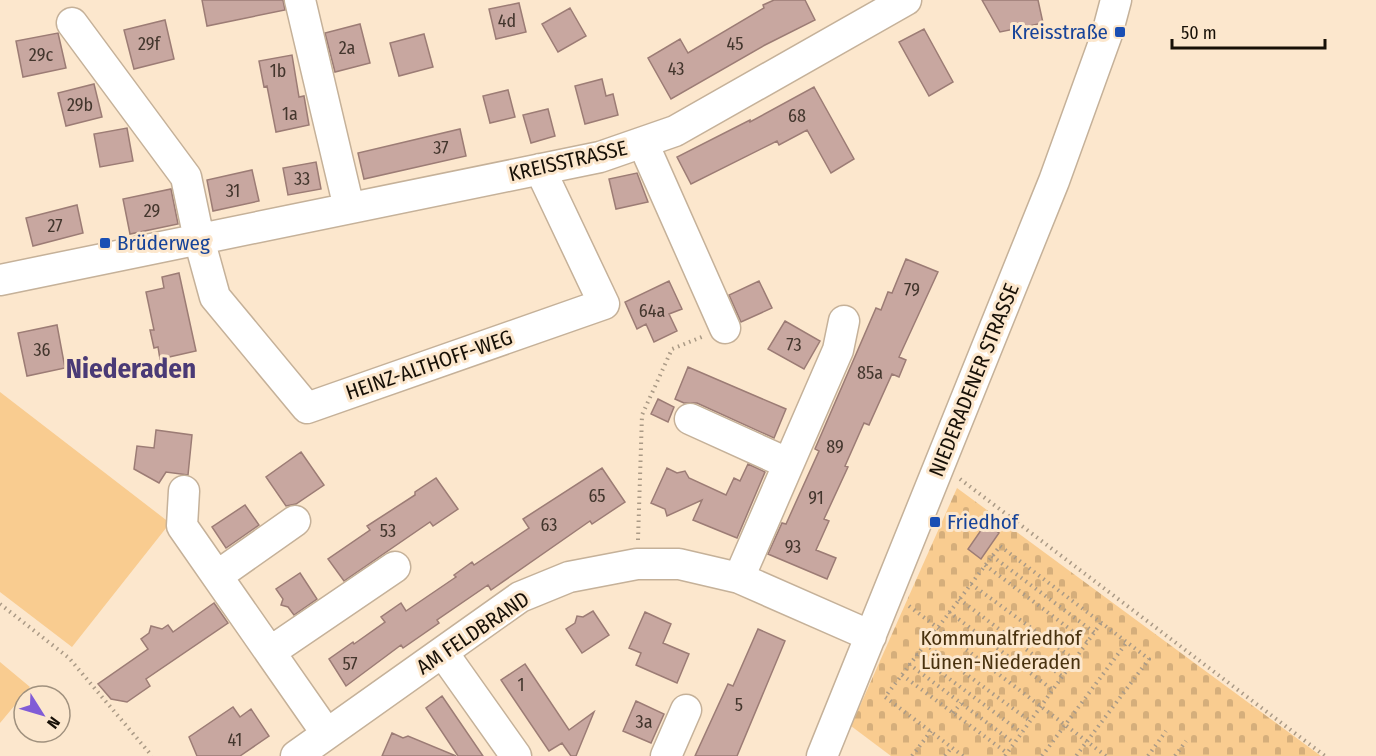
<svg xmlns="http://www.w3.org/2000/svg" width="1376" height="756" font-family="'Fira Sans Condensed',sans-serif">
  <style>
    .cemetery { fill: url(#cemetery-stones) }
    .garden { fill: #f9cc90 }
    .building { fill: #c8a7a0; stroke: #9c7c75; stroke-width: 1.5 }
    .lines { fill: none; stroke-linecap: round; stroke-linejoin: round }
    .minor-casing { stroke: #c5b199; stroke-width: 33 }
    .path { stroke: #aa9a86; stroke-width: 4; stroke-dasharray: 1.5 4.5; stroke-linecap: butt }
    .minor { stroke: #fff; stroke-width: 30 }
    .transit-dot { fill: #1a4fb4; stroke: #fce7cd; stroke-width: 2 }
    .labels { text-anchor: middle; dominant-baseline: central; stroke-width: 6; stroke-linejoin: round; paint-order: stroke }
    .number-label { font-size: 18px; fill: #43362d }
    .transit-label { font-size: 21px; fill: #164399; stroke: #fce7cd; text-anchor: start }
    .street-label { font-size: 21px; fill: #171007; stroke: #fce7cd }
    .park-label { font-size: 21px; fill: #49320f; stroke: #fce7cd }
    .district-label { font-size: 27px; font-weight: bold; fill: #4a3a76; stroke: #fce7cd }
  </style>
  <defs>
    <pattern id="cemetery-stones" width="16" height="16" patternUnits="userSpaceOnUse" patternTransform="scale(1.5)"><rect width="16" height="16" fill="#f9cc90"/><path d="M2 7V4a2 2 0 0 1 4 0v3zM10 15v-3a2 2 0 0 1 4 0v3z" fill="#d5ae7b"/></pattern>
  </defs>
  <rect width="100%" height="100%" fill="#fce7cd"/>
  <!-- cemetery -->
  <path class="cemetery" d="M 957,488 L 1321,756 L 891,756 L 851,726 Z"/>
  <!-- garden -->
  <path class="garden" d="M 0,392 L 170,523 L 72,647 L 0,592 Z
    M 0,662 L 30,687 L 0,723 Z"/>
  <!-- building -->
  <path class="building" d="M 202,0 L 283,0 L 285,10 L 207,26 Z
    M 774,0 L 805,0 L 815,20 L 765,45 L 671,99 L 648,58 L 680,39 L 688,53 L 764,8 L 763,5 Z
    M 982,0 L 1038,0 L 1043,23 L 1000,32 Z
    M 519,3 L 526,32 L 496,39 L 489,9 Z
    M 570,8 L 586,36 L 558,52 L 542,24 Z
    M 165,20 L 174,59 L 134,69 L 124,30 Z
    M 360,24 L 370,63 L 335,72 L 325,33 Z
    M 924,29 L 953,82 L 929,96 L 899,42 Z
    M 58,33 L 66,68 L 23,77 L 16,41 Z
    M 424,34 L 433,67 L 399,76 L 390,43 Z
    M 292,55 L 299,97 L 304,96 L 309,125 L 276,132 L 267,86 L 264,87 L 259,61 Z
    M 602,79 L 606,96 L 613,94 L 618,115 L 585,124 L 575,86 Z
    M 94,84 L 102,117 L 66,126 L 58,93 Z
    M 814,87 L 854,159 L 831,173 L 807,130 L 779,145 L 777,141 L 691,184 L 677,157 L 750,120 L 750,122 Z
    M 508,90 L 515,117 L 490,123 L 483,96 Z
    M 548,109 L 555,136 L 531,143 L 523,115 Z
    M 127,128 L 133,161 L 100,167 L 94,134 Z
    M 460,129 L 466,156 L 364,179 L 358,153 Z
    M 316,162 L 321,189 L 288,195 L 283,168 Z
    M 252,170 L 259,201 L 213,211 L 207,180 Z
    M 637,173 L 648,202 L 616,209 L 609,179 Z
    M 171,189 L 178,224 L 130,234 L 123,199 Z
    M 77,205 L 83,233 L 33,246 L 26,218 Z
    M 906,259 L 938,272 L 899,357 L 906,360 L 899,377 L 892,374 L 869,425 L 864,423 L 845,466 L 848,467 L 824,519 L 829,521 L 816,550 L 836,558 L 827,579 L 768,554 L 782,523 L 786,524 L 819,451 L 815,449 L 876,308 L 881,310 L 888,292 L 892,293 Z
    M 179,273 L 196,351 L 160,359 L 158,347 L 154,348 L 150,330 L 154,330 L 146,292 L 164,288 L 162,277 Z
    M 669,281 L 682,309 L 669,314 L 677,331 L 654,342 L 646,324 L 637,329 L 625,302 Z
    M 759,281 L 772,308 L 741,322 L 729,295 Z
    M 785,321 L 820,341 L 804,369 L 768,349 Z
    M 57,325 L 65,368 L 27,376 L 18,333 Z
    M 688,367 L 786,409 L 774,438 L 697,403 L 684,403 L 675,399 Z
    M 658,399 L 674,407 L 668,422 L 651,414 Z
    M 156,430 L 192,435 L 188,475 L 166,472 L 159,483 L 134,469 L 137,446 L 154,448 Z
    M 301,452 L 324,485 L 296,504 L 286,506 L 266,477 Z
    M 748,464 L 765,472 L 737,538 L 693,520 L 702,500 L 667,516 L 665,509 L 651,503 L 667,468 L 677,473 L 685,471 L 689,478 L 726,495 L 734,478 L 740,481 Z
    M 602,468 L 625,502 L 592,524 L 590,521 L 491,590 L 488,585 L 437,620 L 439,623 L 403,648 L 401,645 L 346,686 L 329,659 L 353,642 L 354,644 L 385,622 L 381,617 L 401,603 L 406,611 L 456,577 L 454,575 L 472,562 L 474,565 L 529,528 L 523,519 Z
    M 436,478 L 458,509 L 433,526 L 430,522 L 344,581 L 328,559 L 370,530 L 367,526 L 415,495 L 415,492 Z
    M 245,505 L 259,525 L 226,548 L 212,527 Z
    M 986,523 L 999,533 L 981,559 L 968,549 Z
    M 300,573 L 317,599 L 294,615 L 288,607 L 281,605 L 283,599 L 276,589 Z
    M 214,603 L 228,623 L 146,679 L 150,686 L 127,702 L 111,699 L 98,684 L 148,649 L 141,639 L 149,633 L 151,626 L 162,629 L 168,625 L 173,632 Z
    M 593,611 L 609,635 L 582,653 L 566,629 L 575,623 L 577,616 L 583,617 Z
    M 645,612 L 671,624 L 663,643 L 689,654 L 677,683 L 636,665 L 641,653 L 629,648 Z
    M 758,629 L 785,641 L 737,756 L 695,756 L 728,684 L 733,686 Z
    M 525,664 L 569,730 L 594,712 L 576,756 L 571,756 L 562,743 L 549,751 L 501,680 Z
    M 442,696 L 483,756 L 458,756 L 426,708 Z
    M 636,701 L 664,714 L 651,743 L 623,731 Z
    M 233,707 L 240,717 L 251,709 L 269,736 L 240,756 L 197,756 L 189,737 Z
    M 392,733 L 403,738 L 408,736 L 456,756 L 382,756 Z"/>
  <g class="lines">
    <!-- minor casing -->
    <g class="minor-casing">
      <path id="minor" d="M 300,0 L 349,208
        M 72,23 L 186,177 L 199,239 L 215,297 L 307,408 L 604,304 L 540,169
        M 643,143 L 725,328
        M 0,280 L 600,157 L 675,131 L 906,0
        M 690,419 L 787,463
        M 184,491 L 182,526 L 327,734
        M 217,576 L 295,521
        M 739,578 L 838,350 L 844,321
        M 270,652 L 395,567
        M 443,653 L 516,756
        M 296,756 L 520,597 L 569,577 L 637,564 L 679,564 L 739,578 L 871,636
        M 666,756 L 686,710
        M 822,756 L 1054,181 L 1107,34 L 1116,0"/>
    </g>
    <!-- path -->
    <path class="path" d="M 960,479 L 1325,756
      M 638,540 L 642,415 L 672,349 L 704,336
      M 992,556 L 1095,633
      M 985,565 L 1087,642
      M 971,584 L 1075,660
      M 959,599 L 1063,677
      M 0,604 L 69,658 L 152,756
      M 909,606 L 1106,756
      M 949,612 L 1053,690
      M 925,644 L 1030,721
      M 916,654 L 1022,733
      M 909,664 L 1014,743
      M 902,675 L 1007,753
      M 953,713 L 961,703
      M 912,756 L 931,731
      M 945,756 L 952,747
      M 963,756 L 885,697 L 1000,546 L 1149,659 L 1076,756
      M 1005,756 L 1101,623
      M 1042,756 L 1127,642
      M 1148,756 L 1166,731
      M 1175,756 L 1186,741"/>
    <!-- minor -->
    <use href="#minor" class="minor"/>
  </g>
  <!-- markers -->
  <g class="transit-dot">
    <rect x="1114" y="26" width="12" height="12" rx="3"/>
    <rect x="99" y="237" width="12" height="12" rx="3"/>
    <rect x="929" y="516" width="12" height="12" rx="3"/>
  </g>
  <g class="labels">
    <!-- number labels -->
    <g class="number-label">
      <text x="507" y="21">4d</text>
      <text x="149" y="44">29f</text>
      <text x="735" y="44">45</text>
      <text x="347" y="48">2a</text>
      <text x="41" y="55">29c</text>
      <text x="676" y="69">43</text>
      <text x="278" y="71">1b</text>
      <text x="80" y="105">29b</text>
      <text x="290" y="114">1a</text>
      <text x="797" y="116">68</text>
      <text x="441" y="148">37</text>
      <text x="302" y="179">33</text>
      <text x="233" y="191">31</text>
      <text x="152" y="211">29</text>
      <text x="55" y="226">27</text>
      <text x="912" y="290">79</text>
      <text x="652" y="311">64a</text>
      <text x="794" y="345">73</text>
      <text x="42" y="350">36</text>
      <text x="870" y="373">85a</text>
      <text x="835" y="447">89</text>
      <text x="597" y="496">65</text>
      <text x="816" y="498">91</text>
      <text x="549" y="525">63</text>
      <text x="388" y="531">53</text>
      <text x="793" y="547">93</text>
      <text x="350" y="664">57</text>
      <text x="521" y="685">1</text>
      <text x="739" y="705">5</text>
      <text x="644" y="722">3a</text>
      <text x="235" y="740">41</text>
    </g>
    <!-- transit labels -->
    <g class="transit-label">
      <text x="1108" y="32" text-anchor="end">Kreisstraße</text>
      <text x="117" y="243">Brüderweg</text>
      <text x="947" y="522">Friedhof</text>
    </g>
    <!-- street labels -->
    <g class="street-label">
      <text transform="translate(568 161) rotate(-13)">KREISSTRASSE</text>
      <text transform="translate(429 365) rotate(-19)">HEINZ-ALTHOFF-WEG</text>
      <text transform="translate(974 380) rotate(-68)">NIEDERADENER STRASSE</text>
      <text transform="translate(473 633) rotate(-34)">AM FELDBRAND</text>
    </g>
    <!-- park labels -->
    <g class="park-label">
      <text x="1001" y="638">Kommunalfriedhof<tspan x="1001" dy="24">Lünen-Niederaden</tspan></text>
    </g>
    <!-- district labels -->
    <g class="district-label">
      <text x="131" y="369">Niederaden</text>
    </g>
  </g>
  <!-- north arrow -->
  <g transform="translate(42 714) rotate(127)"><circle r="28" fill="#fce7cd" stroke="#a0917e" stroke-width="1.5"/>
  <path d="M0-4.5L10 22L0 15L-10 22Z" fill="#815cd6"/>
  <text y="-9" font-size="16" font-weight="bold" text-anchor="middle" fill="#171007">N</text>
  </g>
  <!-- scale -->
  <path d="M1172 39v9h153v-9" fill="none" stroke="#171007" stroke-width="3"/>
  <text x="1181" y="39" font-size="18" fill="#171007" stroke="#fce7cd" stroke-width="4.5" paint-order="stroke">50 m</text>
</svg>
